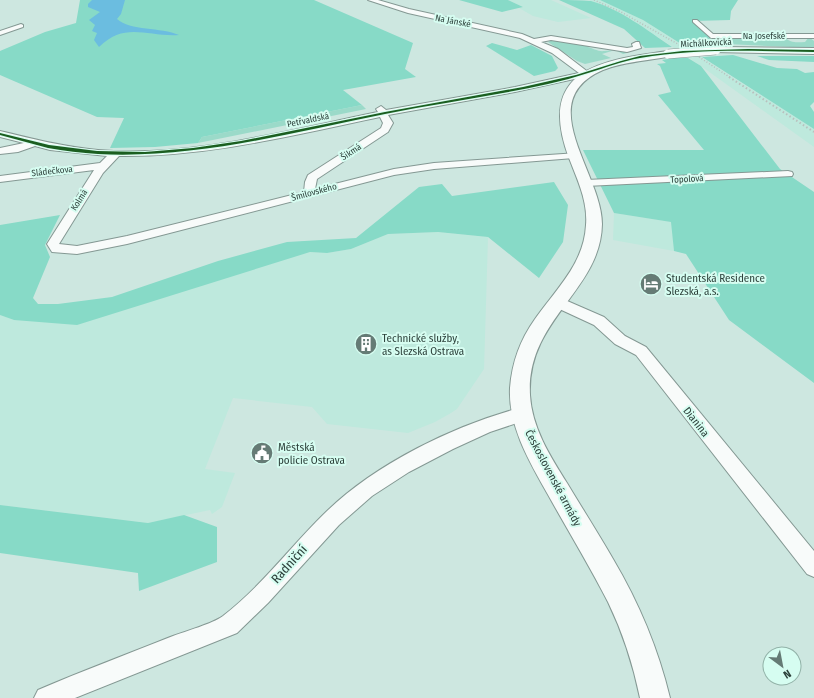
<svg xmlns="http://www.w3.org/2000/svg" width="814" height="698" font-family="'Fira Sans Condensed',sans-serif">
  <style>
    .built { fill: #bee9dd }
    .green { fill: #9bdac9 }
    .forest { fill: #87dac7 }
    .water { fill: #6bbde0 }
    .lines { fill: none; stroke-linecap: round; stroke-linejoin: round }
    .minor-casing { stroke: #849893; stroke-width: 2 }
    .tertiary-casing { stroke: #849893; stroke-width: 2 }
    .minor { fill: #f8fbfa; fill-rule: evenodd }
    .tertiary { fill: #f8fbfa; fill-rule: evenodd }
    .rail-far1 { stroke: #b9bfbd; stroke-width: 1.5; stroke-dasharray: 1 2; stroke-linecap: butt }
    .rail { stroke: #b9bfbd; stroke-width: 2; stroke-dasharray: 1.5 2.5; stroke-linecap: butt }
    .tertiary-bridge-casing { stroke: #849893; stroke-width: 10; stroke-linecap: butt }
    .tertiary-bridge { stroke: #f8fbfa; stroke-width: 9 }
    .cycleway-casing { stroke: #d6fdf1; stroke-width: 2 }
    .cycleway { fill: #1b5e20; fill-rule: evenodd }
    .labels { text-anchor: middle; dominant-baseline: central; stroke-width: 4; stroke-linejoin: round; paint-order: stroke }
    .far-street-label { font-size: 9px; fill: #2d413b; stroke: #d6fdf1 }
    .poi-label { font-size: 11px; fill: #2d413b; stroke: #d6fdf1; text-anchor: start }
    .street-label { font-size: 11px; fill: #2d413b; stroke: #d6fdf1 }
    .near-street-label { font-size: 13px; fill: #2d413b; stroke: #d6fdf1 }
  </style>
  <rect width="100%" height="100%" fill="#cde7e0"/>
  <!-- built -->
  <path class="built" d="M 508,0 L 551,0 L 591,18 L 558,22 L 533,16 L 519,8 L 523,7 Z
    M 589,0 L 600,0 L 643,20 L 814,129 L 814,147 L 701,66 L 634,21 Z
    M 614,213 L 672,222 L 674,251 L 613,240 Z
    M 438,232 L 488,237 L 484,369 L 457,409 L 451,413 L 435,422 L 408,433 L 327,424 L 312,407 L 233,398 L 205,469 L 235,473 L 222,507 L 212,514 L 210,510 L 148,523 L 0,505 L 0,315 L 14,320 L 310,252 L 327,253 L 351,249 L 388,234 Z"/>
  <!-- green -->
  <path class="green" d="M 711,37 L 785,37 C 790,44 799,42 805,42 L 809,37 L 814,41 L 814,48 L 704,43 L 699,40 Z
    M 552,40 L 589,45 L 588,47 C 592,48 599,52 604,51 C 612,51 620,48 627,53 L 623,54 L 615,50 L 602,54 L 611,58 L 585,64 L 577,61 L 548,42 Z
    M 362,105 L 366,109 L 198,143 L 202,137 Z"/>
  <!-- forest -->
  <path class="forest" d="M 80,0 L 314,0 L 413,43 L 405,69 L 416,77 L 343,90 L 362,105 L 202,137 L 198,143 L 155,147 L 110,148 L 124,118 L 97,117 L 0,75 L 0,51 L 45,32 L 76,23 Z
    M 459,0 L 508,0 L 523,7 L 502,12 Z
    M 559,0 C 569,0 581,0 591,1 C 620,9 647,30 672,47 L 645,48 L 624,29 Z
    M 600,0 L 738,0 L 731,11 L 730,20 L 693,21 L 711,37 L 700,40 L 709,45 L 686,47 L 643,20 Z
    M 492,43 L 517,50 L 531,45 L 552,56 L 558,68 L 555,71 L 534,76 L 486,46 Z
    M 733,55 L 777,68 L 797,69 L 805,73 L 814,72 L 814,102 L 810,106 L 814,112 L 814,129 L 702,57 Z
    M 757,56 L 814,56 L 814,62 L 769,60 Z
    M 673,58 L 688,58 L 701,66 L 780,169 L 814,192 L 814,383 L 729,320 L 686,254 L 674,251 L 671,222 L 614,213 L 583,150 L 704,150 L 658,95 L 671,92 L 660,66 L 657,64 L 666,63 L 662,60 Z
    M 554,182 L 568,205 L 563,242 L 539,278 L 488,237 L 438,232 L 388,234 L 351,249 L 327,253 L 310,252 L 77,325 L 14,320 L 0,315 L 0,225 L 60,215 L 45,245 L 50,257 L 33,298 L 38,304 L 58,304 L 112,297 L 218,261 L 287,242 L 356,238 L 419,187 L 442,184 L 452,196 Z
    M 0,505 L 148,523 L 184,515 L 217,527 L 217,562 L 139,591 L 138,573 L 0,553 Z"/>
  <!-- water -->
  <path class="water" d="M 92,0 L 125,0 L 121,14 L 117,19 C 130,31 161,27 179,35 C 147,37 125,21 99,47 L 94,40 L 97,33 L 92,31 L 95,25 L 89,20 L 100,12 L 88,7 L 88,4 Z"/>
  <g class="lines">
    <!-- minor casing -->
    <g class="minor-casing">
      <path id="minor" d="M 368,0 L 378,0 L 409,9 L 522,34 L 534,39 L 551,36 L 627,48 L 633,47 L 632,44 L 636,42 L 639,42 L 641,48 L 627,52 L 551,40 L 541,42 L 558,49 L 588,72 L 588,76 L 515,92 L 388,115 L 393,123 L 388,132 L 317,179 L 315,189 L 394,169 L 434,163 L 578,153 L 579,155 L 574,158 L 434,169 L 394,175 L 127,244 L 77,254 L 52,252 L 47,244 L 94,170 L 0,182 L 0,176 L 100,163 L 107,156 L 50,150 L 35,146 L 18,152 L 0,154 L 0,148 L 24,143 L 0,137 L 0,131 C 33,139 65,147 98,150 C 188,158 290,130 378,112 L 376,109 L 381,106 L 386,110 L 515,87 L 579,73 L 552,53 L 520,38 L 408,13 ZM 380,117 L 383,123 L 381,128 L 308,175 L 305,182 L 304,192 L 127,236 L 77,246 L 59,244 L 103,173 L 119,156 C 208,157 294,135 380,117 Z
        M 693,20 L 697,20 L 713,34 L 814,34 L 814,38 L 711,38 L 693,22 Z
        M 21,24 L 23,25 L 23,27 L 0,35 L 0,31 Z
        M 788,171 L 792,172 L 793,174 L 792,176 L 586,186 L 581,183 L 586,180 Z
        M 558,297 L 604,317 L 625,336 L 646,347 L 814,551 L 814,577 L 807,574 L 636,355 L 615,344 L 594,325 L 553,306 L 551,302 L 553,298 Z
        M 523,407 L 529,409 L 531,414 L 529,419 L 490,432 L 453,449 L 409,472 L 372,496 L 339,525 L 268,603 L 237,633 L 75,698 L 34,698 L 38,690 C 82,671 128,654 173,636 C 186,631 212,624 223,616 C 261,587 291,546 325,513 C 376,463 455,425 523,407 Z"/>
    </g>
    <!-- tertiary casing -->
    <g class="tertiary-casing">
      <path id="tertiary" d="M 716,47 L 814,48 L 814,54 L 713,52 L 711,50 Z
        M 668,51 L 673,54 L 671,56 C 649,61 625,61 603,70 C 531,101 602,173 602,224 C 601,291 526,319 530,395 C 532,428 550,456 567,483 C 582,508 598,533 613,559 C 639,603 658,648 670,698 L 640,698 C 633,664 623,633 608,602 C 590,567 570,534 551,500 C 532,466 508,428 510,388 C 512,362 520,340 535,319 C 556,289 584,264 586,225 C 588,201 577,179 569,158 C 536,70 599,60 668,51 Z"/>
    </g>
    <!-- minor -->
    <use href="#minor" class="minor"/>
    <!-- tertiary -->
    <use href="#tertiary" class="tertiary"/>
    <!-- rail-far1 -->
    <path class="rail-far1" d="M 594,0 L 621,12 L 683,47
      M 699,57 L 731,78"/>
    <!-- rail -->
    <path class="rail" d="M 729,77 L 814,132"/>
    <!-- tertiary-bridge casing -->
    <g class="tertiary-bridge-casing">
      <path id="tertiary-bridge" d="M 668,54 L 716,50"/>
    </g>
    <!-- tertiary-bridge -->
    <use href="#tertiary-bridge" class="tertiary-bridge"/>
    <!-- cycleway casing -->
    <g class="cycleway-casing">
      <path id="cycleway" d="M 748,49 L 814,50 L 814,52 C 756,51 697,48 640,58 C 622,61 605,68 588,73 C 575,77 562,81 548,84 C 494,96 439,103 385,114 C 290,133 195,159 98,154 C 82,153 64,151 48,148 C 32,144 16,139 0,135 L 0,133 L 49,145 L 97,151 L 145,152 L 193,148 L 241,141 L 385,112 L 523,87 L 576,75 L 621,61 L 640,56 L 683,51 Z"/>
    </g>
    <!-- cycleway -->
    <use href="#cycleway" class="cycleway"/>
  </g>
  <!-- icons -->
  <defs>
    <g id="hotel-disc" transform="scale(1.15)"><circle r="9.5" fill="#657b75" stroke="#d6fdf1"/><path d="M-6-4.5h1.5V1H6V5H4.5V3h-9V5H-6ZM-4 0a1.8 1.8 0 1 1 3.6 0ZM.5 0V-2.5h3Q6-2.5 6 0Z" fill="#fff"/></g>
    <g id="building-disc" transform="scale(1.15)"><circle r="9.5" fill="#657b75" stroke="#d6fdf1"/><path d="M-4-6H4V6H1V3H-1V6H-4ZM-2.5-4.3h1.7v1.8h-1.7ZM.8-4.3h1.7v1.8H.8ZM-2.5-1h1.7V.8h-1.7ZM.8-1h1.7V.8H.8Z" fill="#fff"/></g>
    <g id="civic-disc" transform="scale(1.15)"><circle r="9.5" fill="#657b75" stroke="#d6fdf1"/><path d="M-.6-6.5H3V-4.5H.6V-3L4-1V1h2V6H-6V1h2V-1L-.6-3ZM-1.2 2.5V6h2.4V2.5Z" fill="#fff"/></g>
  </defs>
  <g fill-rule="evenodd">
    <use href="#hotel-disc" x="651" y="284"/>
    <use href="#building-disc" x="366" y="344"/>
    <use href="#civic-disc" x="262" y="453"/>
  </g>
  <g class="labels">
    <!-- far-street labels -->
    <g class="far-street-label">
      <text transform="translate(453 21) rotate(11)">Na Jánské</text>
      <text x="764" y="36">Na Josefské</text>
      <text transform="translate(706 43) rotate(-3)">Michálkovická</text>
      <text transform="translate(308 120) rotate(-12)">Petřvaldská</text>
      <text transform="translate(351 152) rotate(-33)">Šikmá</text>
      <text transform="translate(52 171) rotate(-6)">Sládečkova</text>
      <text transform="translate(687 179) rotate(-3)">Topolová</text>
      <text transform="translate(314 192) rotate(-15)">Šmilovského</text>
      <text transform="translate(79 200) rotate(-58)">Kolmá</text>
    </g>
    <!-- poi labels -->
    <g class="poi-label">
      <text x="666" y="278">Studentská Residence<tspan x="666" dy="13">Slezská, a.s.</tspan></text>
      <text x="382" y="338">Technické služby,<tspan x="382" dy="13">as Slezská Ostrava</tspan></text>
      <text x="278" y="447">Městská<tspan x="278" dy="13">policie Ostrava</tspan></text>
    </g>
    <!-- street labels -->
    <g class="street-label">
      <text transform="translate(696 422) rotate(52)">Dianina</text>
      <text transform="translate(553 478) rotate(62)">Československé armády</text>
    </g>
    <!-- near-street labels -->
    <g class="near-street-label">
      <text transform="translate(289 564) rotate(-48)">Radniční</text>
    </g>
  </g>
  <!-- north arrow -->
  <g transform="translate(782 666) rotate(148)"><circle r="19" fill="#d6fdf1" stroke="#92b2a8"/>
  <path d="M0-3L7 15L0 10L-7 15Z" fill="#657b75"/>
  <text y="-6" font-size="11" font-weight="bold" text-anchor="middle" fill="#2d413b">N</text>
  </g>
</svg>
